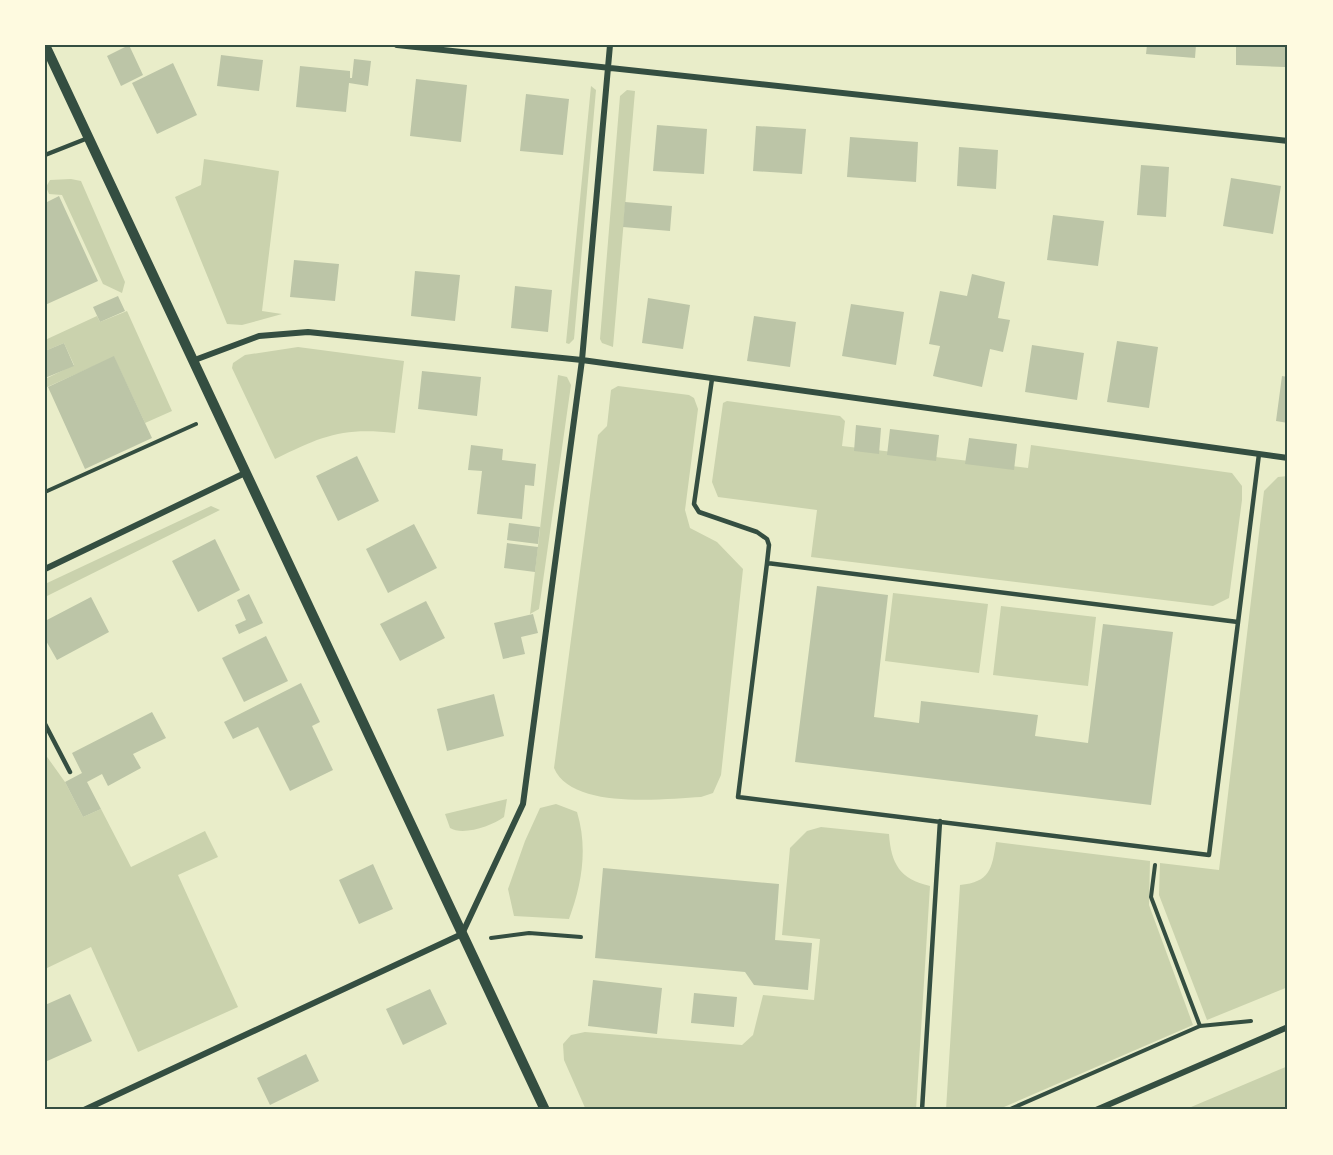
<svg xmlns="http://www.w3.org/2000/svg" width="1333" height="1155" font-family="'PT Sans',sans-serif">
  <style>
    .green { fill: #cad2ad }
    .building { fill: #bcc5a7 }
    .lines { fill: none; stroke-linecap: round; stroke-linejoin: round }
    .path { stroke: #344e41; stroke-width: 4 }
    .service { stroke: #344e41; stroke-width: 4.5 }
    .minor { stroke: #344e41; stroke-width: 6 }
    .tertiary { stroke: #344e41; stroke-width: 10 }
    .neatline { fill: none; stroke: #344e41; stroke-width: 2 }
  </style>
  <rect width="100%" height="100%" fill="#e9edc9"/>
  <!-- green -->
  <path class="green" d="M 591,86 L 596,90 L 574,339 L 569,344 L 566,343 Z
    M 627,90 L 635,91 L 613,347 L 602,343 L 600,339 L 620,96 Z
    M 204,159 L 279,171 L 262,311 L 282,314 L 242,325 L 227,324 L 175,197 L 201,185 Z
    M 71,179 L 81,181 L 125,282 L 122,293 L 103,284 L 62,195 L 49,194 L 46,187 L 50,180 Z
    M 127,311 L 172,411 L 145,423 L 114,357 L 45,388 L 45,379 L 74,365 L 64,343 L 45,351 L 45,340 L 97,316 L 100,322 Z
    M 298,347 L 404,361 L 395,433 C 342,427 322,436 275,459 L 232,368 L 233,363 L 245,355 Z
    M 558,375 L 567,377 L 571,385 L 539,609 L 530,614 Z
    M 618,386 L 689,395 L 694,398 L 698,409 L 685,510 L 690,528 L 717,542 L 743,569 L 721,775 L 713,793 L 701,797 C 663,799 572,810 554,768 L 598,435 L 607,426 L 611,390 Z
    M 727,401 L 840,416 L 845,421 L 842,446 L 1028,468 L 1031,445 L 1232,473 L 1242,486 L 1242,500 L 1229,598 L 1213,606 L 811,557 L 817,510 L 718,497 L 712,482 L 723,403 Z
    M 1288,476 L 1288,987 L 1207,1020 L 1159,895 L 1160,863 L 1219,870 L 1264,491 L 1278,477 Z
    M 211,506 L 220,510 L 45,597 L 45,584 Z
    M 893,593 L 988,604 L 979,673 L 885,661 Z
    M 1001,606 L 1096,617 L 1088,686 L 993,675 Z
    M 45,754 L 65,782 L 83,817 L 101,809 L 131,867 L 205,831 L 218,857 L 178,875 L 238,1007 L 138,1052 L 91,947 L 45,969 Z
    M 507,799 L 504,817 C 492,826 463,836 450,828 L 445,814 Z
    M 556,804 L 577,812 C 588,848 582,884 569,919 L 514,916 L 508,889 L 525,841 L 540,808 Z
    M 821,827 L 889,834 C 891,864 900,879 930,886 L 916,1110 L 586,1110 L 564,1060 L 563,1044 L 571,1035 L 585,1032 L 742,1045 L 753,1035 L 763,995 L 814,1000 L 820,939 L 782,935 L 790,848 L 807,831 Z
    M 996,842 L 1150,861 L 1149,905 L 1193,1025 L 997,1110 L 946,1110 L 960,885 C 990,882 992,869 996,842 Z
    M 1288,1066 L 1288,1110 L 1184,1110 Z"/>
  <!-- building -->
  <path class="building" d="M 129,45 L 143,75 L 121,86 L 107,56 Z
    M 1147,45 L 1196,45 L 1195,58 L 1146,54 Z
    M 1236,45 L 1286,45 L 1285,67 L 1236,65 Z
    M 221,55 L 263,60 L 259,91 L 217,86 Z
    M 354,59 L 371,61 L 368,86 L 349,83 L 346,112 L 296,107 L 300,66 L 350,71 L 350,78 L 352,78 Z
    M 173,63 L 197,115 L 157,134 L 132,83 Z
    M 416,79 L 467,85 L 461,142 L 410,136 Z
    M 526,94 L 569,99 L 563,155 L 520,151 Z
    M 657,125 L 707,129 L 704,174 L 653,171 Z
    M 756,126 L 806,129 L 802,174 L 753,171 Z
    M 850,137 L 918,142 L 916,182 L 847,177 Z
    M 959,147 L 998,150 L 996,189 L 957,186 Z
    M 1141,165 L 1169,167 L 1166,217 L 1137,215 Z
    M 1231,178 L 1281,186 L 1273,234 L 1223,226 Z
    M 59,196 L 98,281 L 45,305 L 45,203 Z
    M 625,202 L 672,206 L 670,231 L 623,227 Z
    M 1053,215 L 1104,221 L 1098,266 L 1047,260 Z
    M 294,260 L 339,264 L 335,301 L 290,297 Z
    M 415,271 L 460,275 L 455,321 L 411,316 Z
    M 972,274 L 1005,282 L 998,318 L 1010,320 L 1003,352 L 990,349 L 982,387 L 933,376 L 940,346 L 929,344 L 940,291 L 967,296 Z
    M 515,286 L 552,290 L 548,332 L 511,328 Z
    M 118,296 L 125,311 L 100,322 L 93,307 Z
    M 648,298 L 690,305 L 683,349 L 642,343 Z
    M 851,304 L 904,312 L 896,365 L 842,356 Z
    M 754,316 L 796,322 L 790,367 L 747,361 Z
    M 1117,341 L 1158,347 L 1149,408 L 1107,402 Z
    M 64,343 L 74,366 L 45,378 L 45,351 Z
    M 1032,345 L 1084,353 L 1077,400 L 1025,392 Z
    M 114,356 L 152,438 L 85,469 L 48,387 Z
    M 422,371 L 481,377 L 477,416 L 418,409 Z
    M 1282,376 L 1288,377 L 1288,423 L 1276,421 Z
    M 856,425 L 881,428 L 879,454 L 854,451 Z
    M 890,429 L 939,435 L 936,461 L 887,455 Z
    M 969,438 L 1017,444 L 1014,470 L 965,464 Z
    M 471,445 L 503,449 L 502,460 L 536,464 L 534,486 L 525,485 L 522,519 L 477,514 L 482,471 L 468,470 Z
    M 357,456 L 379,501 L 338,521 L 316,476 Z
    M 509,523 L 540,527 L 538,544 L 507,540 Z
    M 414,524 L 437,568 L 388,593 L 366,549 Z
    M 215,539 L 240,590 L 198,612 L 172,561 Z
    M 507,543 L 538,547 L 535,572 L 504,568 Z
    M 817,586 L 888,595 L 874,717 L 919,723 L 921,701 L 1038,715 L 1035,736 L 1088,743 L 1103,624 L 1173,632 L 1151,805 L 795,762 Z
    M 249,594 L 263,623 L 239,634 L 235,625 L 246,620 L 237,600 Z
    M 91,597 L 109,632 L 57,660 L 45,639 L 45,621 Z
    M 426,601 L 445,638 L 400,661 L 380,624 Z
    M 533,614 L 538,633 L 521,637 L 525,654 L 503,659 L 494,623 Z
    M 266,636 L 288,681 L 244,702 L 222,658 Z
    M 301,683 L 320,722 L 312,726 L 333,770 L 290,791 L 258,727 L 233,739 L 224,722 Z
    M 494,694 L 504,736 L 447,751 L 437,709 Z
    M 152,712 L 166,738 L 133,754 L 141,768 L 108,786 L 102,774 L 87,782 L 101,809 L 83,817 L 65,782 L 82,773 L 72,753 Z
    M 373,864 L 393,909 L 359,924 L 339,880 Z
    M 603,868 L 779,884 L 775,940 L 812,943 L 808,990 L 754,985 L 745,972 L 595,958 Z
    M 593,980 L 662,988 L 657,1034 L 588,1026 Z
    M 430,989 L 447,1024 L 403,1045 L 386,1009 Z
    M 694,993 L 737,997 L 734,1027 L 691,1023 Z
    M 70,994 L 92,1041 L 45,1062 L 45,1005 Z
    M 306,1054 L 319,1081 L 270,1105 L 257,1078 Z"/>
  <g class="lines">
    <!-- path -->
    <path class="path" d="M 45,492 L 196,424
      M 1155,865 L 1151,897 L 1200,1026
      M 491,938 L 529,933 L 581,937
      M 1008,1110 L 1200,1026 L 1251,1021"/>
    <!-- service -->
    <path class="service" d="M 45,155 L 88,138
      M 712,379 L 694,504 L 699,512 L 757,532 L 767,539 L 769,545 L 767,563
      M 1238,622 L 767,563 L 738,797 L 1209,855 L 1259,454
      M 45,724 L 70,772
      M 922,1110 L 940,821"/>
    <!-- minor -->
    <path class="minor" d="M 397,45 L 1288,141
      M 192,361 L 259,336 L 308,332 L 582,360 L 1288,458
      M 45,569 L 245,473
      M 84,1110 L 462,934 L 523,804 L 582,360 L 610,45
      M 1096,1110 L 1288,1027"/>
    <!-- tertiary -->
    <path class="tertiary" d="M 45,45 L 545,1110"/>
  </g>
  <!-- border -->
  <rect width="1333" height="1155" fill="none" stroke="#fefae0" stroke-width="93"/>
  <rect x="46" y="46" width="1240" height="1062" class="neatline"/>
</svg>
